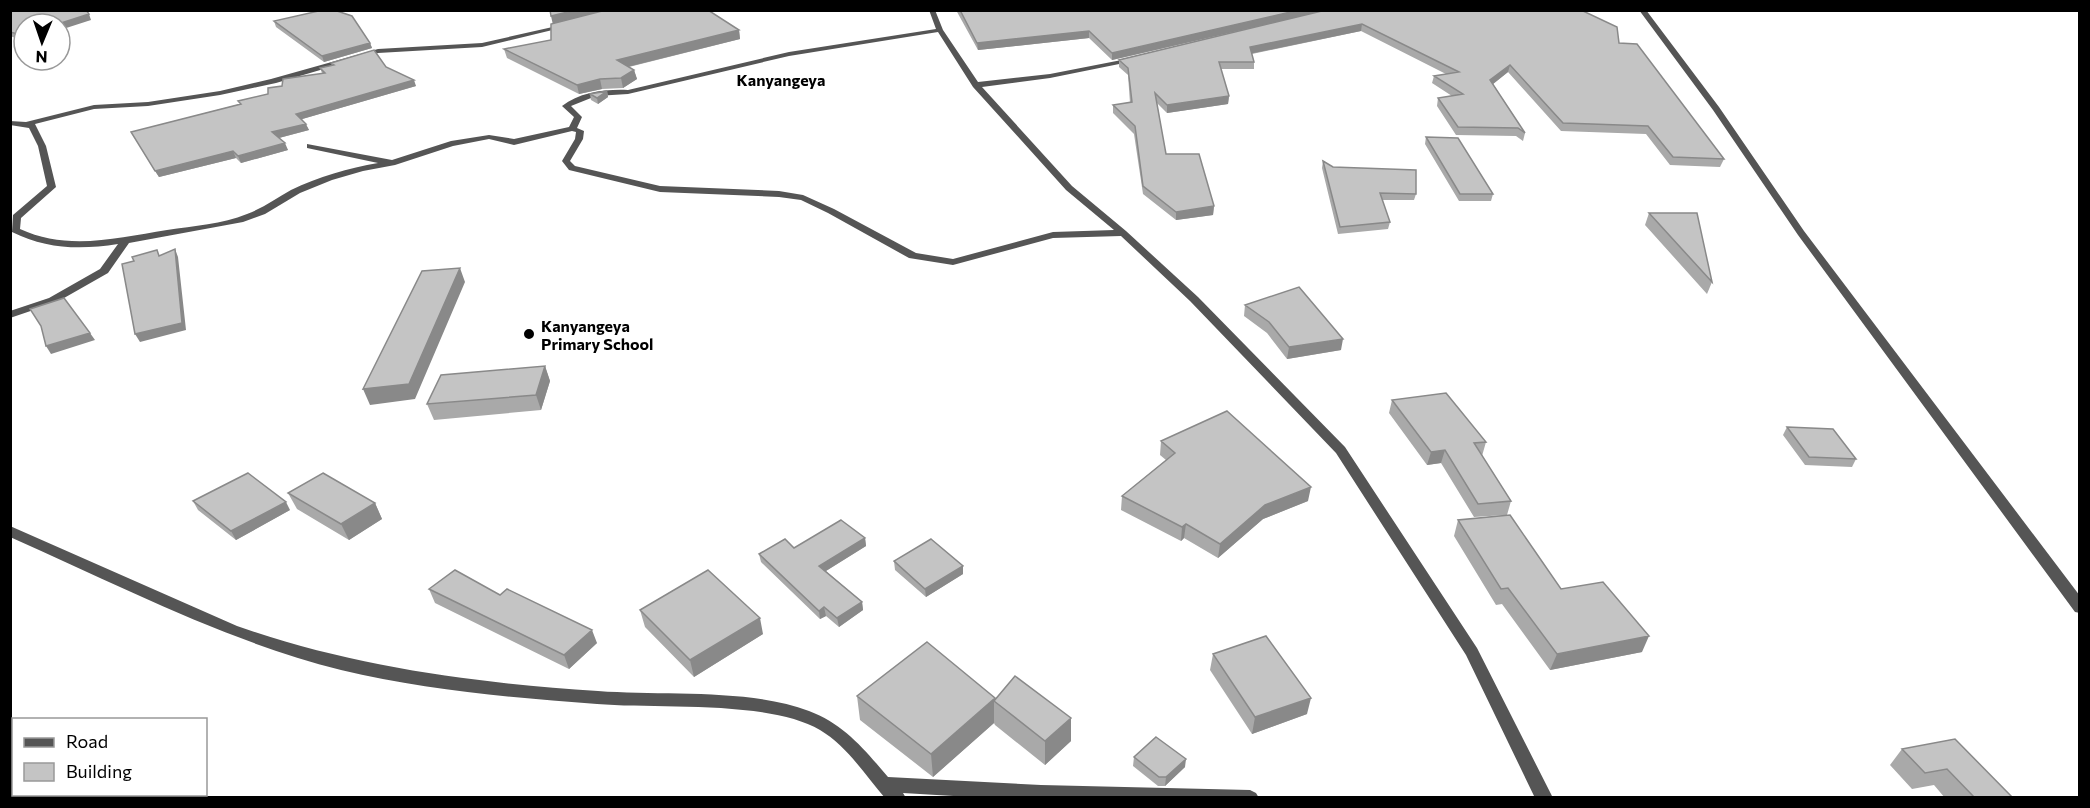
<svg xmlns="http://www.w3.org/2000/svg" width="2090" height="808" font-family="Commissioner,sans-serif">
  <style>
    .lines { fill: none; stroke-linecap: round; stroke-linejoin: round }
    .minor { fill: #555; fill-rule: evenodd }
    .wall { fill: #a9a9a9 }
    .shaded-wall { fill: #898989 }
    .building { fill: #c4c4c4; stroke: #898989; stroke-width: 1.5 }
    .poi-dot { fill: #000; stroke: #fff; stroke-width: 2 }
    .labels { text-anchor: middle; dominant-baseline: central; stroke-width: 5; stroke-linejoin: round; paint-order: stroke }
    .far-quarter-label { font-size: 16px; font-weight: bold; fill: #000; stroke: #fff }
    .poi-label { font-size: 16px; font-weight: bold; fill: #000; stroke: #fff; text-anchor: start }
  </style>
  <rect width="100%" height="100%" fill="#fff"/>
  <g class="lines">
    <!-- minor -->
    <path class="minor" d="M 929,10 L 935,10 L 943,30 L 978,82 L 1050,74 L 1137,57 L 1138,59 L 1134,61 L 1050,78 L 982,87 L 1072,186 L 1126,231 L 1198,297 L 1345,447 L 1477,648 L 1553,798 L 1535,798 L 1466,655 L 1336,453 L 1190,301 L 1121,236 L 1053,238 L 953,265 L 909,258 L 828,213 L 801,200 L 779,197 L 660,192 L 569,170 L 562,161 L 575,139 L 576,132 L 572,131 L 514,145 L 489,139 L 453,146 L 395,165 L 363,171 L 332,180 L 300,193 L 265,214 L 243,222 L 129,243 L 108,273 L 57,302 L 10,318 L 10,311 L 49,298 L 100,269 L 118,244 C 80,250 46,249 12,232 L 13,215 L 47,186 L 38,146 L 29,128 L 10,125 L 10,121 L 26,122 L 94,105 L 148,102 L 220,91 L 271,79 L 378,49 L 482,43 L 566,24 L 569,26 L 482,47 L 378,53 L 276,83 L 220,95 L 148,106 L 94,109 L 35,124 L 46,146 L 56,187 L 21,218 L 20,229 C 67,251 118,238 167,230 C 194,226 222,224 247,214 C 263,208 277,198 291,190 C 318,177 349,168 378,163 L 307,148 L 307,144 L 392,160 L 451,141 L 489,135 L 514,139 L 569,127 L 574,117 L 562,106 C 580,92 606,89 628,90 L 789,52 L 936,29 ZM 938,32 L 973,87 L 1066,190 L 1114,230 L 1053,232 L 953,259 L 916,253 L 834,209 L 803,195 L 779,191 L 660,186 L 575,166 L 570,161 L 583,139 L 584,131 L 577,128 L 582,117 L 571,106 L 596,96 L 628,94 L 789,56 Z
      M 1639,10 L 1646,10 L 1719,107 L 1804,231 L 2080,596 L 2080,613 L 2075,612 L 1798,235 L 1713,110 Z
      M 10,526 L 237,626 C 353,667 475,683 598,691 C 662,696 749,688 809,711 C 844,724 865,750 888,777 L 1041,785 L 1250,790 L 1256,793 L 1259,798 L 987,798 L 903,793 L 906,798 L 885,798 C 865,775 847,746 820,730 C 769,700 658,709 597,704 C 512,698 425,690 341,670 C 225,641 119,585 10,537 Z"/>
  </g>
  <!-- wall -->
  <path class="wall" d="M 10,10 L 91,20 L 24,24 L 24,41 L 10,36 Z
    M 956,10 L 1581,10 L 1619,43 L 1724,159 L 1720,167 L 1670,165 L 1646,134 L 1561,131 L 1508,72 L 1493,84 L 1525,133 L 1523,141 L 1516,136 L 1456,135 L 1437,106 L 1438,98 L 1452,96 L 1432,83 L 1434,76 L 1446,74 L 1361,31 L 1252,54 L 1254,62 L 1254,69 L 1221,69 L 1229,96 L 1228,104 L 1167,113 L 1157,103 L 1166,154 L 1214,206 L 1213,215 L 1176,220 L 1143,194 L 1134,134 L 1113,113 L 1113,105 L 1130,103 L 1128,75 L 1119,67 L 1119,60 L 1278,22 L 1112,60 L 1089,38 L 978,50 Z
    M 274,21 L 370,43 L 372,48 L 324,62 L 276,27 Z
    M 553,24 L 739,30 L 740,39 L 629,67 L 634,70 L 637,79 L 623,88 L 602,89 L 579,94 L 507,58 L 504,49 L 551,40 Z
    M 331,63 L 386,67 L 416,86 L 302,119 L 309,130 L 279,138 L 288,150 L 241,163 L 236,158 L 159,177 L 131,132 L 240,104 L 238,101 L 268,94 L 282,86 L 322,73 L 320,68 L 332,66 Z
    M 607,91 L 608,97 L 598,104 L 591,100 L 590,94 Z
    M 1426,137 L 1493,194 L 1491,201 L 1459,201 L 1425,144 Z
    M 1323,161 L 1333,167 L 1416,194 L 1414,200 L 1382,200 L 1390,222 L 1388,229 L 1338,234 L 1322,168 Z
    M 1649,213 L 1712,282 L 1707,294 L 1645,225 Z
    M 1245,305 L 1341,350 L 1287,359 L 1267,333 L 1244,316 Z
    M 545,366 L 550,381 L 541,410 L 434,420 L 427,404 Z
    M 1392,400 L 1486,442 L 1482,456 L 1511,501 L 1507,515 L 1561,589 L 1642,652 L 1550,670 L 1502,604 L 1496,605 L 1454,536 L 1458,520 L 1505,515 L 1474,517 L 1441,463 L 1427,465 L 1389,413 Z
    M 1787,427 L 1856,459 L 1852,467 L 1805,465 L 1783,435 Z
    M 1161,441 L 1308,501 L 1263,519 L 1218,558 L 1184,538 L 1181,541 L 1121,510 L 1122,496 L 1166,460 L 1160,455 Z
    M 288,493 L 375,503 L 382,519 L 349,540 L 297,509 Z
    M 193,501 L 290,510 L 236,540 L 198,510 Z
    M 865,538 L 866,546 L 826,571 L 862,602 L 863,610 L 839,627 L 826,616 L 820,619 L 761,562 L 759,554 Z
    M 894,561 L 963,566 L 963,574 L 926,597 L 895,570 Z
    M 429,589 L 500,595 L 597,643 L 569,669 L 435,603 Z
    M 640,610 L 763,634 L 694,677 L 645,627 Z
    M 1213,654 L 1307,714 L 1252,734 L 1210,670 Z
    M 857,696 L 995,698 L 1071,741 L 1045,765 L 995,725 L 994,723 L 933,777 L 860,720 Z
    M 1902,749 L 2013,798 L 1945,798 L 1934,785 L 1912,789 L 1890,765 Z
    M 1134,757 L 1185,767 L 1165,786 L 1158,786 L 1133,766 Z"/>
  <!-- shaded-wall -->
  <path class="shaded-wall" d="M 576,10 L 616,10 L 553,25 L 551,16 Z
    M 1299,10 L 1328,10 L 1112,60 L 1112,53 Z
    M 89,14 L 91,20 L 60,30 L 60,24 L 58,24 Z
    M 1362,24 L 1361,31 L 1249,54 L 1250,47 Z
    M 739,30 L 740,39 L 619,69 L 617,60 Z
    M 1089,31 L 1089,38 L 978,50 L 977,43 Z
    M 370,43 L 372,48 L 324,62 L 322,56 Z
    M 1510,65 L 1508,72 L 1488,88 L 1490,80 Z
    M 634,70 L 637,79 L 623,88 L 621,78 Z
    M 600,79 L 602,89 L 579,94 L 577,85 Z
    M 414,80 L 416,86 L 299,120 L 296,114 Z
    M 607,91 L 608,97 L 598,104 L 597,98 Z
    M 1229,96 L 1228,104 L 1167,113 L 1167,105 Z
    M 306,124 L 309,130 L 275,139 L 272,132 Z
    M 285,143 L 288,150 L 241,163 L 238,156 Z
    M 233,151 L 236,158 L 159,177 L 155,171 Z
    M 1214,206 L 1213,215 L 1176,220 L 1176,212 Z
    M 175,249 L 178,257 L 186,330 L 140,342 L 135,334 Z
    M 460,268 L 465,282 L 415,399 L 370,405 L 363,389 Z
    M 90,333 L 95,340 L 51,354 L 46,346 Z
    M 1343,339 L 1341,350 L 1287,359 L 1289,347 Z
    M 545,366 L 550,381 L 541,410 L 536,395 Z
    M 1445,450 L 1441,463 L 1427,465 L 1431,452 Z
    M 1311,487 L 1308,501 L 1263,519 L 1218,558 L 1220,544 L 1265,505 Z
    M 286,502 L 290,510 L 236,540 L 231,531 Z
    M 375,503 L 382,519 L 349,540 L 341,524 Z
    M 1186,524 L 1184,538 L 1181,541 L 1182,527 Z
    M 865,538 L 866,546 L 821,574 L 819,566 Z
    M 963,566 L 963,574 L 926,597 L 925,589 Z
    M 862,602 L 863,610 L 839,627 L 837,618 Z
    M 824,607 L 826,616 L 820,619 L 819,611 Z
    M 760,618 L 763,634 L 694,677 L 690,660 Z
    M 592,630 L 597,643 L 569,669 L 564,655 Z
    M 1649,636 L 1642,652 L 1550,670 L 1557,654 Z
    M 995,698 L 994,701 L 994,723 L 933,777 L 931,754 Z
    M 1311,698 L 1307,714 L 1252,734 L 1255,717 Z
    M 1071,718 L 1071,741 L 1045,765 L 1045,741 Z
    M 1186,759 L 1185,767 L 1165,786 L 1166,777 Z"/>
  <!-- building -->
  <path class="building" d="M 10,10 L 86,10 L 89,14 L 58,24 L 24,24 L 24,34 L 21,35 L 10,32 Z
    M 323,10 L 334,10 L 352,16 L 370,43 L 322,56 L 274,21 Z
    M 550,10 L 576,10 L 551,16 Z
    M 606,10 L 708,10 L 739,30 L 617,60 L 634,70 L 621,78 L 600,79 L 577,85 L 504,49 L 551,40 L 551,24 Z
    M 960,10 L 1299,10 L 1112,53 L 1089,31 L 977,43 Z
    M 1326,10 L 1581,10 L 1617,27 L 1619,43 L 1637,44 L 1724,159 L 1673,157 L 1648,126 L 1563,123 L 1510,65 L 1490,80 L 1525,133 L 1518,128 L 1458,127 L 1438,98 L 1463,94 L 1434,76 L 1459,72 L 1362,24 L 1250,47 L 1254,62 L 1219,62 L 1229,96 L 1167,105 L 1155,93 L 1166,154 L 1199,154 L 1214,206 L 1176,212 L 1143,186 L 1135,126 L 1113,105 L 1132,102 L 1128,68 L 1119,60 Z
    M 374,50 L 386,67 L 414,80 L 296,114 L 306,124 L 272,132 L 285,143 L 238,156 L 233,151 L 155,171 L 131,132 L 241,104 L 238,101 L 268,94 L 268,88 L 282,86 L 283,79 L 325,73 L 320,68 L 334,65 L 331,63 Z
    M 607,91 L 597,98 L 590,94 Z
    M 1426,137 L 1458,138 L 1493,194 L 1460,194 Z
    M 1323,161 L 1333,167 L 1416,170 L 1416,194 L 1380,193 L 1390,222 L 1340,227 Z
    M 1649,213 L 1697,213 L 1712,282 Z
    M 175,249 L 182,323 L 135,334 L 122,264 L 134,261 L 132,257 L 157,250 L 159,256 Z
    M 460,268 L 409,384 L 363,389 L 422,271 Z
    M 1299,287 L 1343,339 L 1289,347 L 1269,322 L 1245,305 Z
    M 64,298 L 90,333 L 46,346 L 41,326 L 30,309 Z
    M 545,366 L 536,395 L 427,404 L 441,375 Z
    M 1446,393 L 1486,442 L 1474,443 L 1511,501 L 1478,504 L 1445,450 L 1431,452 L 1392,400 Z
    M 1227,411 L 1311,487 L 1265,505 L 1220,544 L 1186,524 L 1182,527 L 1122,496 L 1175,453 L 1161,441 Z
    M 1787,427 L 1833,429 L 1856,459 L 1809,457 Z
    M 248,473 L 286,502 L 231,531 L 193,501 Z
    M 323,473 L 375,503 L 341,524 L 288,493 Z
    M 1510,515 L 1561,589 L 1603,582 L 1649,636 L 1557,654 L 1508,588 L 1501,589 L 1458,520 Z
    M 841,520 L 865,538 L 819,566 L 862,602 L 837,618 L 824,607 L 819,611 L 759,554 L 785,539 L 794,548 Z
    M 931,539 L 963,566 L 925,589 L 894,561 Z
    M 455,570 L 500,595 L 507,589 L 592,630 L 564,655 L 429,589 Z
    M 708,570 L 760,618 L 690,660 L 640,610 Z
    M 1266,636 L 1311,698 L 1255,717 L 1213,654 Z
    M 927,642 L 995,698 L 931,754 L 857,696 Z
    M 1015,676 L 1071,718 L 1045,741 L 994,701 Z
    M 1156,737 L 1186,759 L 1166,777 L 1159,777 L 1134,757 Z
    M 1955,739 L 2013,798 L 1975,798 L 1947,769 L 1925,773 L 1902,749 Z"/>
  <!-- markers -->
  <circle class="poi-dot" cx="529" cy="334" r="6"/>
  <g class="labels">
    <!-- far-quarter labels -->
    <g class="far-quarter-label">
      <text x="781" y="79">Kanyangeya</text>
    </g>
    <!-- poi labels -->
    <g class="poi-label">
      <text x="541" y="325">Kanyangeya<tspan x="541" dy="18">Primary School</tspan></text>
    </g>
  </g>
  <!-- border -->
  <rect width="2090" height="808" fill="none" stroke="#000000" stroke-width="24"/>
  <!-- legend -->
  <rect x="12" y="718" width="195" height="78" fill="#ffffff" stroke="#999999" stroke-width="1.5"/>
  <rect x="24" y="738" width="30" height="9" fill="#555555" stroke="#999999" stroke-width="1.5"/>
  <text x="66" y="748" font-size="18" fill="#000000">Road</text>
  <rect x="24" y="763" width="30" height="18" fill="#c4c4c4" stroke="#999999" stroke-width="1.5"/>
  <text x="66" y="778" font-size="18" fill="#000000">Building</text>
  <!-- north arrow -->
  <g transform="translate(42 42) rotate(182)"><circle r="28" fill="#ffffff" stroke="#999999" stroke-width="1.5"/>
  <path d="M0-4.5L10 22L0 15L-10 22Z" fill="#000000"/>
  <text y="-9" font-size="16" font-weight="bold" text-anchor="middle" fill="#000000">N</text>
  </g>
</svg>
